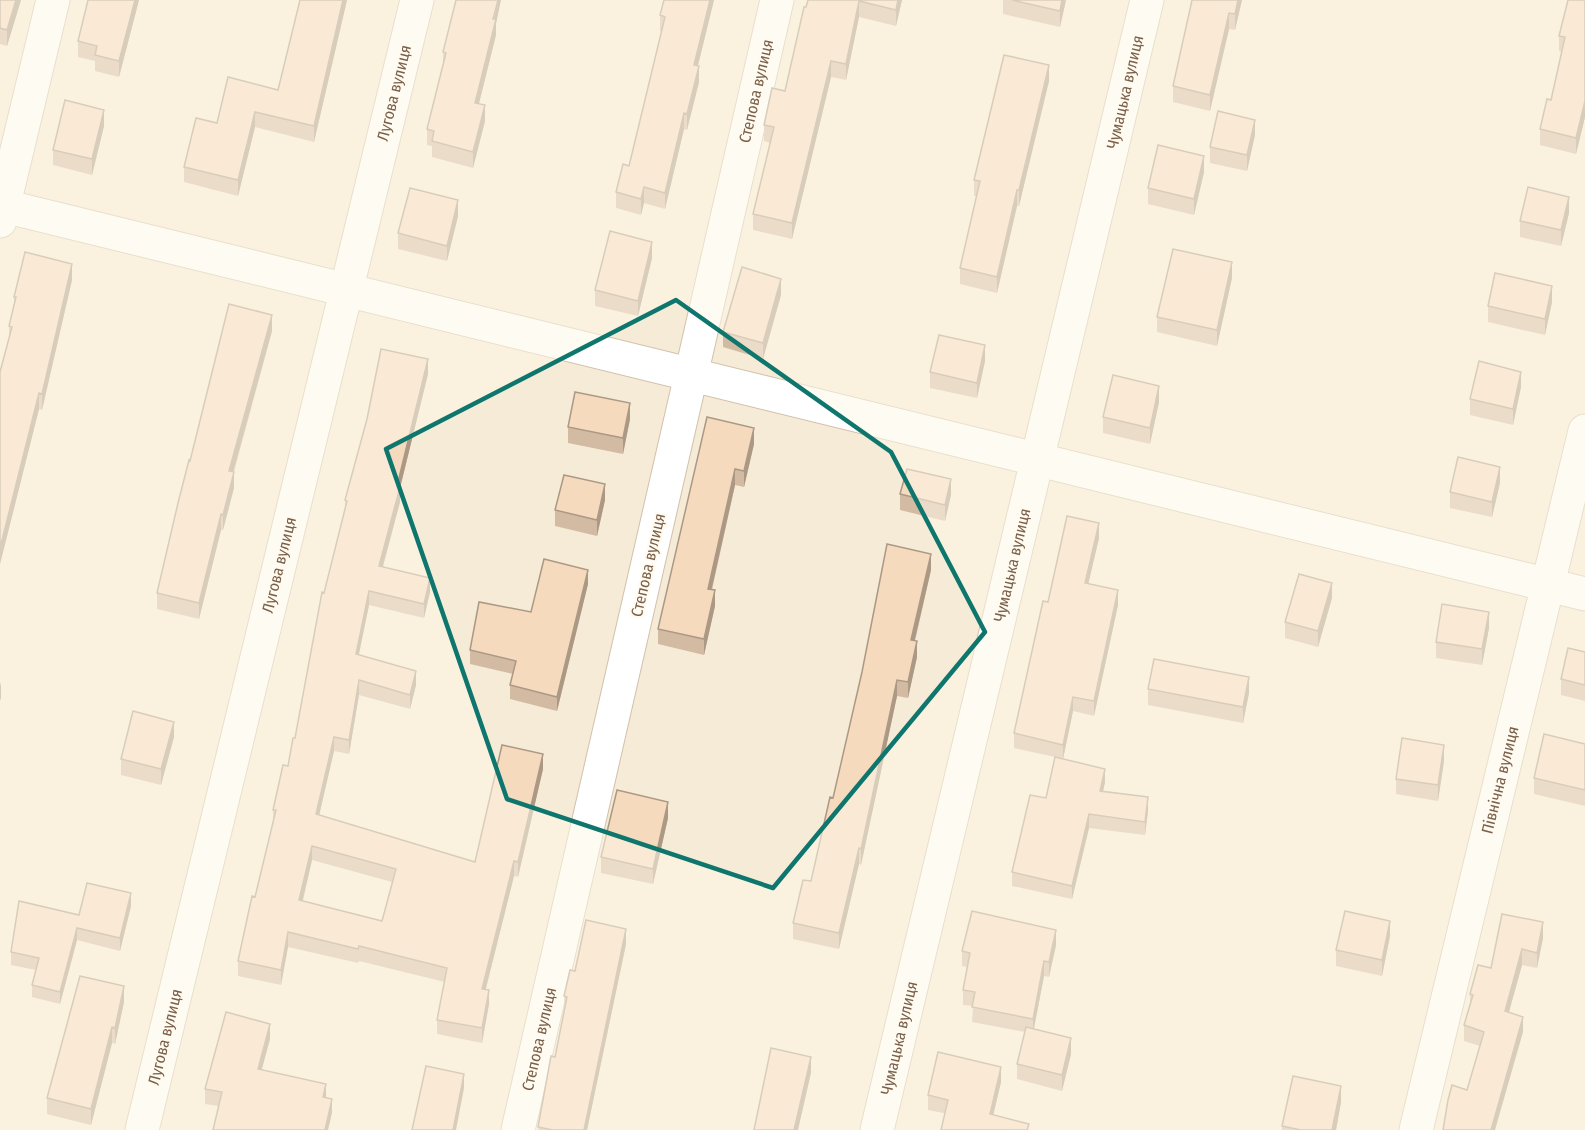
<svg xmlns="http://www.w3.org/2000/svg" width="1585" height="1130" font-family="'Fira Sans Condensed',sans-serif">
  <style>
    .residential { fill: #f6ebd6 }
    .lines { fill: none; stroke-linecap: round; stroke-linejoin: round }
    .minor-casing { stroke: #d1c0ac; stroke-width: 35 }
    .minor { stroke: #fff; stroke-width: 33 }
    .wall { fill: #d3bba3; fill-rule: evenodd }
    .shaded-wall { fill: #ac9985 }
    .building { fill: #f5dabe; stroke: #ac9985; stroke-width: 1.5; fill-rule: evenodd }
    .marked { fill: none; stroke: #0f766e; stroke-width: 4.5; stroke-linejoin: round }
    .labels { text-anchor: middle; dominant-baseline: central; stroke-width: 4.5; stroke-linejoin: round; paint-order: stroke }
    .street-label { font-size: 16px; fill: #7a604a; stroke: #fffbf0 }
  </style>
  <rect width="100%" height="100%" fill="#fef8e8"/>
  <!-- residential -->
  <path class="residential" d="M 0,0 L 1585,0 L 1585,1130 L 0,1130 Z"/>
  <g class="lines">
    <!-- minor casing -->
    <g class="minor-casing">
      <path id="minor" d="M 0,205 L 1585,594
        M 0,221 L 53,0
        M 142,1130 L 417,0
        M 518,1130 L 777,0
        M 877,1130 L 1147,0
        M 1416,1130 L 1585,431"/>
    </g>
    <!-- minor -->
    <use href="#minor" class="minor"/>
  </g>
  <!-- wall -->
  <path class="wall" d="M 0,0 L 21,0 L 7,46 L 0,44 Z
    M 139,0 L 119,77 L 95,71 L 95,61 L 78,57 L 78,41 Z
    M 347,0 L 314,142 L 255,127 L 238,196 L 184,182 L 184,167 L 217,123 L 278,90 Z
    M 714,0 L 698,66 L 699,82 L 687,130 L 684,129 L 665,209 L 644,203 L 641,215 L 616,208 L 616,192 L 629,166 L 662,32 L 660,31 L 660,15 Z
    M 808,0 L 902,0 L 896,26 L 859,17 L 846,80 L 831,77 L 792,239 L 753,230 L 753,214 L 770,143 L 764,141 L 764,125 L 785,91 Z
    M 1003,0 L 1066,0 L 1060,27 L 1003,14 Z
    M 1192,0 L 1242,0 L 1235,30 L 1229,29 L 1210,111 L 1173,102 L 1173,86 Z
    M 1585,0 L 1585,117 L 1576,154 L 1540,145 L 1540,129 L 1551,100 L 1562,52 L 1559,51 L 1559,36 Z
    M 496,24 L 496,35 L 479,104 L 485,121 L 473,168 L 432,157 L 432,146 L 427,145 L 427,129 L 443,65 L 443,52 Z
    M 1049,81 L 1019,206 L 1017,206 L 997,293 L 960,284 L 960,268 L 977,196 L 974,196 L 974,180 Z
    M 104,126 L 92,175 L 53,165 L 53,150 Z
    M 1255,135 L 1247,171 L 1210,163 L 1210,147 Z
    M 1204,172 L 1194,215 L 1148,204 L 1148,188 Z
    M 1569,213 L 1561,246 L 1520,237 L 1520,221 Z
    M 458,216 L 447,261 L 398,249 L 398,233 Z
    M 652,258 L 638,316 L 595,306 L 595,290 Z
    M 1232,278 L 1217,346 L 1157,332 L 1157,317 Z
    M 72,280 L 42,410 L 39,409 L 0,564 L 0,372 L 9,338 L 9,326 L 14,304 L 14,297 Z
    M 781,295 L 763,359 L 723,347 L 723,332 Z
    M 1552,302 L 1545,335 L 1488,322 L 1488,306 Z
    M 272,331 L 234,472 L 234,488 L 223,530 L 221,530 L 199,619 L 157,609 L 157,593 L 190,461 Z
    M 985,361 L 977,398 L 930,388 L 930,372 Z
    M 428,374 L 400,488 L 400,502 L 383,567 L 430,592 L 424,618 L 369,605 L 359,654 L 416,685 L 410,709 L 359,695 L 349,754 L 334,751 L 319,815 L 475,862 L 543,769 L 518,877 L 514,876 L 486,989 L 489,1004 L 482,1043 L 437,1034 L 437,1020 L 445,982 L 359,961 L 358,963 L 288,947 L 281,985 L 238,976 L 238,961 L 255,897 L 273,822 L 273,810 L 288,766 L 295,738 L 324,593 L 345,509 L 345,500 ZM 312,860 L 392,882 L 382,921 L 303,901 Z
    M 1521,387 L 1513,425 L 1470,415 L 1470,399 Z
    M 1159,402 L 1150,444 L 1103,433 L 1103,417 Z
    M 707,417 L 754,444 L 744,487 L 735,485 L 712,590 L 715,606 L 704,655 L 658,644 L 658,629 Z
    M 630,419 L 623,454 L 568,443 L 568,427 Z
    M 1500,483 L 1492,517 L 1450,508 L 1450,492 Z
    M 900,494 L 951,495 L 945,521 L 900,510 Z
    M 605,500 L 597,536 L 555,526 L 555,510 Z
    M 1099,538 L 1088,584 L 1118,605 L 1094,716 L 1073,711 L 1063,759 L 1105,782 L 1103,791 L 1148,811 L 1145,835 L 1089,828 L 1072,899 L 1012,886 L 1012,872 L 1046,798 L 1055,757 L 1014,748 L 1014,733 L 1048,602 Z
    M 931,570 L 915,641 L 917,657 L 908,698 L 897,696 L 861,865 L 859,864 L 839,949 L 793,939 L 793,923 L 811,881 Z
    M 588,584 L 557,711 L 510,699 L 510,685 L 513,674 L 470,664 L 470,650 L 531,612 Z
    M 1332,598 L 1318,647 L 1285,638 L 1285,622 Z
    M 1489,628 L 1482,665 L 1436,658 L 1436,642 Z
    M 1585,652 L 1585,701 L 1561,695 L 1561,679 Z
    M 1148,689 L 1249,693 L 1243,723 L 1148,705 Z
    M 174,737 L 161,785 L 121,775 L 121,759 Z
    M 1585,744 L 1585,806 L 1534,794 L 1534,778 Z
    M 1444,761 L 1438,801 L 1396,794 L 1396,779 Z
    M 668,818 L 653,884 L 601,873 L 601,857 Z
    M 131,906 L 120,951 L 77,940 L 60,1004 L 32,997 L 32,985 L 36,970 L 11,965 L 11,952 L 79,915 Z
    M 1502,914 L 1543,938 L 1537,968 L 1522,965 L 1509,1012 L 1523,1032 L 1467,1090 L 1480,1046 L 1464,1041 L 1464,1025 L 1470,1005 L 1470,994 L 1491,968 Z
    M 1390,936 L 1382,976 L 1336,966 L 1336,950 Z
    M 626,944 L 587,1130 L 538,1130 L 555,1057 L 565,1011 L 564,996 L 575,971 Z
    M 1056,945 L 1049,977 L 1044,976 L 1034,1029 L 1071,1054 L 1062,1091 L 1017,1079 L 1017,1064 L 1025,1032 L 972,1022 L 973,1006 L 963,1005 L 963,990 L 967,967 L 962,966 L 962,951 Z
    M 124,1002 L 115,1044 L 112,1043 L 91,1125 L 47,1114 L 47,1098 Z
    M 270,1039 L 262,1069 L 326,1098 L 332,1113 L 218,1106 L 205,1104 L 205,1089 Z
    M 1001,1082 L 993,1115 L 1029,1130 L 928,1110 L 928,1095 Z
    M 1341,1102 L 1336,1130 L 1282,1130 L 1282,1126 Z"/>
  <!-- shaded-wall -->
  <path class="shaded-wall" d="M 16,0 L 21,0 L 7,46 L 7,30 Z
    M 135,0 L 139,0 L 119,77 L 119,61 Z
    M 343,0 L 347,0 L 314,142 L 314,126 Z
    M 498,0 L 501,0 L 496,24 L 496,35 L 475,119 L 475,103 Z
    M 710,0 L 714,0 L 694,81 L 694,65 Z
    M 898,0 L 902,0 L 896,26 L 896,10 Z
    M 1062,0 L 1066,0 L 1060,27 L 1060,11 Z
    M 1238,0 L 1242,0 L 1235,30 L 1235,14 Z
    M 859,1 L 859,17 L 846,80 L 846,64 Z
    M 1229,13 L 1229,29 L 1210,111 L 1210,95 Z
    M 831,61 L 831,77 L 792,239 L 792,223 Z
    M 1049,65 L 1049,81 L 1019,206 L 1019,190 Z
    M 699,66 L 699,82 L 687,130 L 687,114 Z
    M 1585,101 L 1585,117 L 1576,154 L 1576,138 Z
    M 485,105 L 485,121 L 473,168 L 473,152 Z
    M 104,110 L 104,126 L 92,175 L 92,159 Z
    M 255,112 L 255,127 L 238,196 L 238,180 Z
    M 684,113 L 684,129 L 665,209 L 665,193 Z
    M 1255,120 L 1255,135 L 1247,171 L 1247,155 Z
    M 1204,156 L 1204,172 L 1194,215 L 1194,199 Z
    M 644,187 L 644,203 L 641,215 L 641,199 Z
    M 1017,190 L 1017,206 L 997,293 L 997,277 Z
    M 1569,197 L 1569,213 L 1561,246 L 1561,230 Z
    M 458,200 L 458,216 L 447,261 L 447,246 Z
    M 652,242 L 652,258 L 638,316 L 638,301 Z
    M 1232,262 L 1232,278 L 1217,346 L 1217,330 Z
    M 72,264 L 72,280 L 42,410 L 42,394 Z
    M 781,279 L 781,295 L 763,359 L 763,343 Z
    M 1552,286 L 1552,302 L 1545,335 L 1545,319 Z
    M 272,315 L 272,331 L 229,487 L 229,471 Z
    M 985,345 L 985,361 L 977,398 L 977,383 Z
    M 428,359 L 428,374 L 400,488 L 400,502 L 379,580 L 379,566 L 397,486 Z
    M 1521,372 L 1521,387 L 1513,425 L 1513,409 Z
    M 1159,386 L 1159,402 L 1150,444 L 1150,428 Z
    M 39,393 L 39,409 L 0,564 L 0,548 Z
    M 630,403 L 630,419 L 623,454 L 623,438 Z
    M 754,428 L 754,444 L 744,487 L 744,471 Z
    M 1500,467 L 1500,483 L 1492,517 L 1492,502 Z
    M 735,469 L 735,485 L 708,605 L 708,589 Z
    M 234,472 L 234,488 L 223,530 L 223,515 Z
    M 951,479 L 951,495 L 945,521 L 945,505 Z
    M 605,484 L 605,500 L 597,536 L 597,520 Z
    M 221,514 L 221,530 L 199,619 L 199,603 Z
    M 1099,523 L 1099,538 L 1085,598 L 1085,583 Z
    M 931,554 L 931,570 L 911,656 L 911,640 Z
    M 588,570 L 588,584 L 557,711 L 557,697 Z
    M 430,578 L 430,592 L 424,618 L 424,604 Z
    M 1332,583 L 1332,598 L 1318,647 L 1318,631 Z
    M 715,590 L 715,606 L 704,655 L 704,639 Z
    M 1118,590 L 1118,605 L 1094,716 L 1094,701 Z
    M 369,591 L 369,605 L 356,668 L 356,654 Z
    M 1489,612 L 1489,628 L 1482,665 L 1482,649 Z
    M 917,641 L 917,657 L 908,698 L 908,682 Z
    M 416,671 L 416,685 L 410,709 L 410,695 Z
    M 1249,677 L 1249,693 L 1243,723 L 1243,707 Z
    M 359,680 L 359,695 L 349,754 L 349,740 Z
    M 897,680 L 897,696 L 861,865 L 861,849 Z
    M 1,682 L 1,698 L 0,701 L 0,686 Z
    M 1073,697 L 1073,711 L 1063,759 L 1063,745 Z
    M 174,722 L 174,737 L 161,785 L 161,769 Z
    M 334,737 L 334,751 L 316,829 L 316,814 Z
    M 1444,745 L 1444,761 L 1438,801 L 1438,785 Z
    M 543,754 L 543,769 L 518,877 L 518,862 Z
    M 1105,769 L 1105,782 L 1100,805 L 1100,791 Z
    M 1148,797 L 1148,811 L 1145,835 L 1145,822 Z
    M 668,802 L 668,818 L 653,884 L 653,869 Z
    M 1089,814 L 1089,828 L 1072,899 L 1072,886 Z
    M 312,846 L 312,860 L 299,915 L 299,900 Z
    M 859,848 L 859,864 L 839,949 L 839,933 Z
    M 514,861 L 514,876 L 482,1003 L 482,989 Z
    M 131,893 L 131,906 L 120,951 L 120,938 Z
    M 1390,921 L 1390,936 L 1382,976 L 1382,960 Z
    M 1543,922 L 1543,938 L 1537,968 L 1537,953 Z
    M 77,928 L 77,940 L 60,1004 L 60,992 Z
    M 626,929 L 626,944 L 587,1130 L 584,1130 Z
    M 1056,930 L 1056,945 L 1049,977 L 1049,962 Z
    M 288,932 L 288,947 L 281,985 L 281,970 Z
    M 1522,949 L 1522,965 L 1505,1026 L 1505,1011 Z
    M 1044,961 L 1044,976 L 1033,1033 L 1033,1019 Z
    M 124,986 L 124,1002 L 115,1044 L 115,1028 Z
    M 489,990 L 489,1004 L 482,1043 L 482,1028 Z
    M 1523,1017 L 1523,1032 L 1495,1130 L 1491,1130 Z
    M 270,1024 L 270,1039 L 258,1083 L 258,1069 Z
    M 112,1027 L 112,1043 L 91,1125 L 91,1109 Z
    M 1071,1038 L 1071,1054 L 1062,1091 L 1062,1075 Z
    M 811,1057 L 811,1073 L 798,1130 L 794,1130 Z
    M 1001,1067 L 1001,1082 L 990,1129 L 990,1114 Z
    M 464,1074 L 464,1088 L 456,1130 L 453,1130 Z
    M 326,1084 L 326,1098 L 323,1097 Z
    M 1341,1086 L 1341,1102 L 1336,1130 L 1332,1130 Z
    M 332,1099 L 332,1113 L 328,1130 L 325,1130 Z"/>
  <!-- building -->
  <path class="building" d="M 0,0 L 16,0 L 7,30 L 0,28 Z
    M 88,0 L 135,0 L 119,61 L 95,55 L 97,46 L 78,41 Z
    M 300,0 L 343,0 L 314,126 L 255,112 L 238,180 L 184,167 L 196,118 L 217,123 L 228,77 L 278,90 Z
    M 456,0 L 498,0 L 493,19 L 496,19 L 475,103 L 485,105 L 473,152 L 432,141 L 434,131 L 427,129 L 446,53 L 443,52 Z
    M 664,0 L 710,0 L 694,65 L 699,66 L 687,114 L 684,113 L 665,193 L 644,187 L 641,199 L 616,192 L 623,164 L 629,166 L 665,17 L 660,15 Z
    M 808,0 L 898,0 L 896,10 L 859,1 L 846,64 L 831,61 L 792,223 L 753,214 L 774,127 L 764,125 L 772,88 L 785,91 L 804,7 L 806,7 Z
    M 1012,0 L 1062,0 L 1060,11 Z
    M 1192,0 L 1238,0 L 1235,14 L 1229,13 L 1210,95 L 1173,86 Z
    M 1568,0 L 1585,0 L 1585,101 L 1576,138 L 1540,129 L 1547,99 L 1551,100 L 1565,37 L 1559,36 Z
    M 1004,55 L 1049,65 L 1019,190 L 1017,190 L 997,277 L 960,268 L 980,181 L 974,180 Z
    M 65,100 L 104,110 L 92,159 L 53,150 Z
    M 1218,111 L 1255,120 L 1247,155 L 1210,147 Z
    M 1158,145 L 1204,156 L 1194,199 L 1148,188 Z
    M 1528,187 L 1569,197 L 1561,230 L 1520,221 Z
    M 410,188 L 458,200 L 447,246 L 398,233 Z
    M 610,231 L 652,242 L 638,301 L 595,290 Z
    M 1173,249 L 1232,262 L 1217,330 L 1157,317 Z
    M 25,252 L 72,264 L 42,394 L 39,393 L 0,548 L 0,372 L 12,327 L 9,326 L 16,297 L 14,297 Z
    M 742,267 L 781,279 L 763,343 L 723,332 Z
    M 1495,273 L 1552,286 L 1545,319 L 1488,306 Z
    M 229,304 L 272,315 L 229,471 L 234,472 L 223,515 L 221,514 L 199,603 L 157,593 L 178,503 L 189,460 L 190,461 Z
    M 939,335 L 985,345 L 977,383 L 930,372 Z
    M 381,349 L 428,359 L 397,486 L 400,487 L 379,566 L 430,578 L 424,604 L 369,591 L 356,654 L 416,671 L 410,695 L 359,680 L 349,740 L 334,737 L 316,814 L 475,862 L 502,745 L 543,754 L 518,862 L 514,861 L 482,989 L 489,990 L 482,1028 L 437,1020 L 447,968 L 359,946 L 358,949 L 288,932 L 281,970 L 238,961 L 252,896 L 255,897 L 276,810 L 273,810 L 283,765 L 288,766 L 293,738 L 295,738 L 322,592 L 324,593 L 347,501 L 345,500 L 367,419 ZM 312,846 L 396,869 L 382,921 L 299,900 Z
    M 1479,361 L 1521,372 L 1513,409 L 1470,399 Z
    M 1113,375 L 1159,386 L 1150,428 L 1103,417 Z
    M 575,392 L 630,403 L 623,438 L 568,427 Z
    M 707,417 L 754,428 L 744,471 L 735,469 L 708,589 L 715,590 L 704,639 L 658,629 Z
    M 1458,457 L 1500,467 L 1492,502 L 1450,492 Z
    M 907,469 L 951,479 L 945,505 L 900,494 Z
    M 564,475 L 605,484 L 597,520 L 555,510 Z
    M 1067,516 L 1099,523 L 1085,583 L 1118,590 L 1094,701 L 1073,697 L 1063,745 L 1014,733 L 1043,601 L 1048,602 Z
    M 887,544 L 931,554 L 911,640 L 917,641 L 908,682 L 897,680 L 861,849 L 859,848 L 839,933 L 793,923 L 803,880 L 811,881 L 830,797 L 833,798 L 862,672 Z
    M 544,559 L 588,570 L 557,697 L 510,685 L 516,661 L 470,650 L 479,602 L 531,612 Z
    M 1299,574 L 1332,583 L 1318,631 L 1285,622 Z
    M 1442,604 L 1489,612 L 1482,649 L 1436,642 Z
    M 1568,648 L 1585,652 L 1585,685 L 1561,679 Z
    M 1154,659 L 1249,677 L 1243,707 L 1148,689 Z
    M 133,711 L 174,722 L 161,769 L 121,759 Z
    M 1544,734 L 1585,744 L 1585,790 L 1534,778 Z
    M 1402,738 L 1444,745 L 1438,785 L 1396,779 Z
    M 1055,757 L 1105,769 L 1100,791 L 1148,797 L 1145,822 L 1089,814 L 1072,886 L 1012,872 L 1030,795 L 1046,798 Z
    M 617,790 L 668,802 L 653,869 L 601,857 Z
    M 87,883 L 131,893 L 120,938 L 77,928 L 60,992 L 32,985 L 39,958 L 11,952 L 19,901 L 79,915 Z
    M 972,911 L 1056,930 L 1049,962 L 1044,961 L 1033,1019 L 972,1007 L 975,992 L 963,990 L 970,953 L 962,951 Z
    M 1345,911 L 1390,921 L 1382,960 L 1336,950 Z
    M 1502,914 L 1543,922 L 1537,953 L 1522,949 L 1505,1011 L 1523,1017 L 1491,1130 L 1443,1130 L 1448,1100 L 1452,1085 L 1467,1090 L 1484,1032 L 1464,1025 L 1473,995 L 1470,994 L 1478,965 L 1491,968 Z
    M 586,920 L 626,929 L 584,1130 L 553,1130 L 538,1127 L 551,1056 L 555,1057 L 567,997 L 564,996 L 570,970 L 575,971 Z
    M 80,976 L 124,986 L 115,1028 L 112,1027 L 91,1109 L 47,1098 Z
    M 226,1012 L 270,1024 L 258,1069 L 326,1084 L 323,1097 L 332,1099 L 325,1130 L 213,1130 L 222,1092 L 205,1089 Z
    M 1026,1027 L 1071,1038 L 1062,1075 L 1017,1064 Z
    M 771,1048 L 811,1057 L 794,1130 L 754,1130 Z
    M 938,1052 L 1001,1067 L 990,1114 L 1029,1124 L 1027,1130 L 941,1130 L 948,1100 L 928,1095 Z
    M 426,1066 L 464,1074 L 453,1130 L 412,1130 Z
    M 1293,1076 L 1341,1086 L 1332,1130 L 1301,1130 L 1282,1126 Z"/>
  <!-- marked area -->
  <path d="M0 0H1585V1130H0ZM 676,300 L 891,452 L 985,632 L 773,888 L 507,799 L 386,449 Z" fill="#fef8e8" fill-opacity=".55" fill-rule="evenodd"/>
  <path class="marked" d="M 676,300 L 891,452 L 985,632 L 773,888 L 507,799 L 386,449 Z"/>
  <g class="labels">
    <!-- street labels -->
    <g class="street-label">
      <text transform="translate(756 91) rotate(-77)">Степова вулиця</text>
      <text transform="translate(1125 92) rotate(-77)">Чумацька вулиця</text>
      <text transform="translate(394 93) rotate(-76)">Лугова вулиця</text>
      <text transform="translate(279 565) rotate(-76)">Лугова вулиця</text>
      <text transform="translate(648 565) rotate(-77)">Степова вулиця</text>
      <text transform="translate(1012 565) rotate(-77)">Чумацька вулиця</text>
      <text transform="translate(1500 780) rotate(-76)">Північна вулиця</text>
      <text transform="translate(165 1037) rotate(-76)">Лугова вулиця</text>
      <text transform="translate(899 1038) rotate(-77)">Чумацька вулиця</text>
      <text transform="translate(539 1039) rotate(-77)">Степова вулиця</text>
    </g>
  </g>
</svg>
